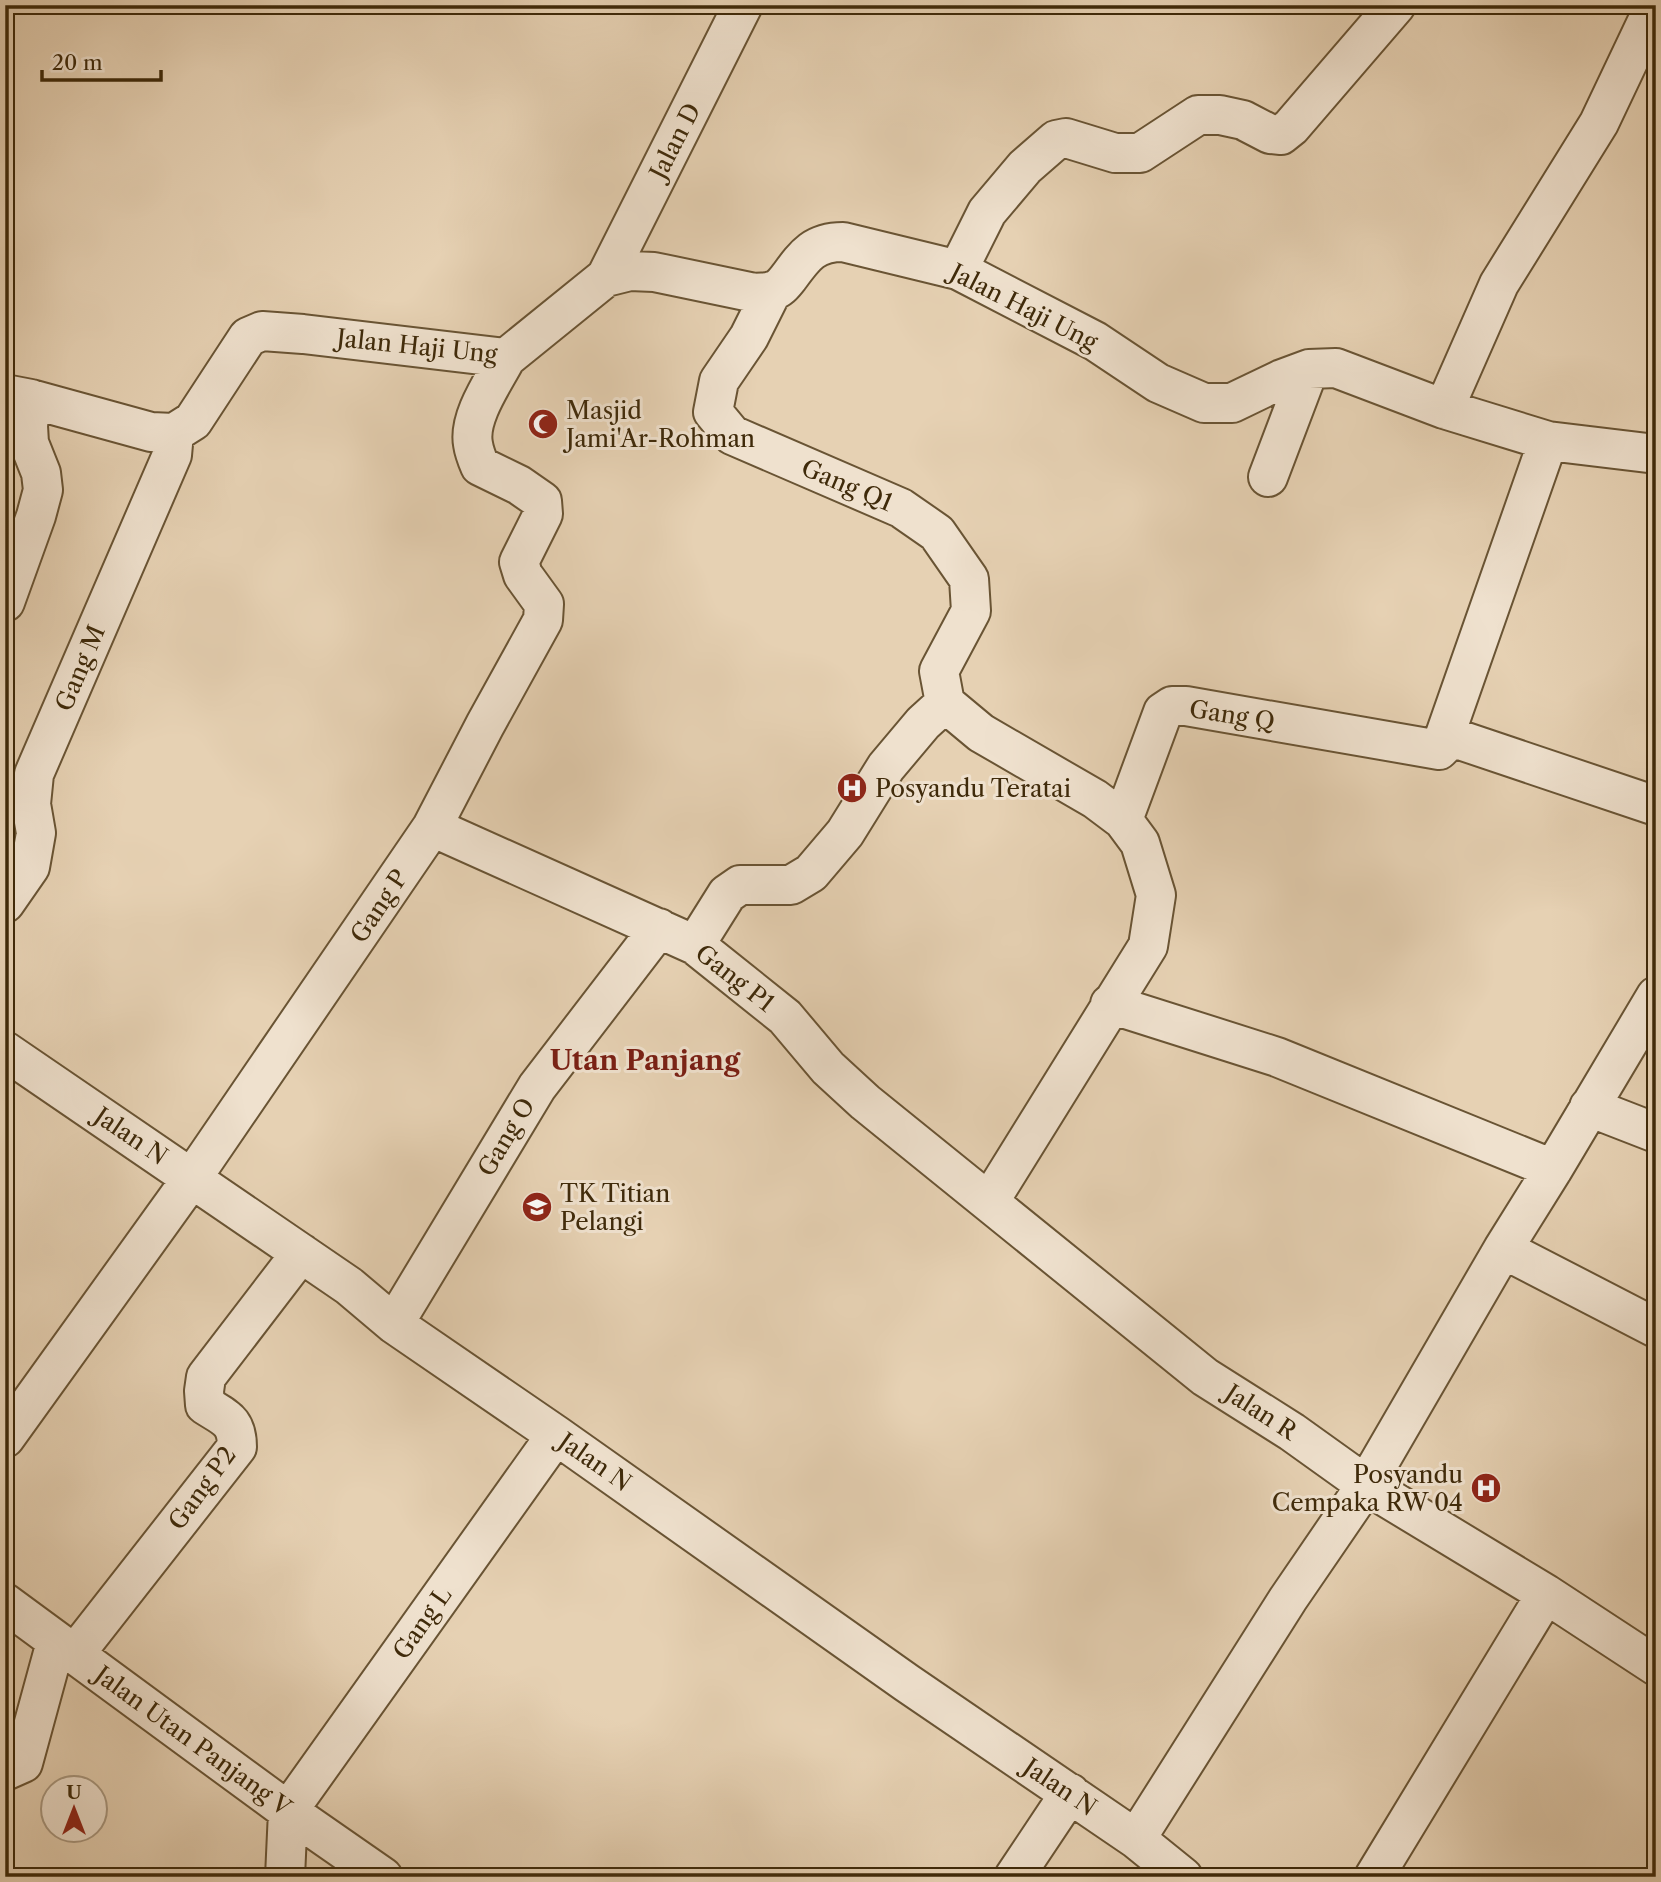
<svg xmlns="http://www.w3.org/2000/svg" width="1661" height="1882" font-family="'Libre Caslon Text',serif">
  <style>
    .lines { fill: none; stroke-linecap: round; stroke-linejoin: round }
    .minor-casing { stroke: #695434; stroke-width: 42 }
    .minor { stroke: #efe1ce; stroke-width: 38 }
    .labels { text-anchor: middle; dominant-baseline: central; stroke-width: 6; stroke-linejoin: round; paint-order: stroke }
    .street-label { font-size: 24px; fill: #3f2a0a; stroke: #efe1ce }
    .poi-label { font-size: 24px; fill: #3f2a0a; stroke: #efe1ce; text-anchor: start }
    .quarter-label { font-size: 28px; font-weight: bold; fill: #7a1f14; stroke: #efe1ce }
  </style>
  <rect width="100%" height="100%" fill="#e6d1b3"/>
  <filter id="stains"><feTurbulence type="fractalNoise" baseFrequency=".00286" numOctaves="4"/><feColorMatrix values="0 0 0 0 .2 0 0 0 0 .09 0 0 0 0 .02 0 0 0 .5 -.17"/></filter>
  <radialGradient id="worn" r=".72"><stop offset=".6" stop-color="#630" stop-opacity="0"/><stop offset="1" stop-color="#630" stop-opacity=".3"/></radialGradient>
  <g class="lines">
    <!-- minor casing -->
    <g class="minor-casing">
      <path id="minor" d="M 958,270 L 987,212 L 1025,167 L 1056,140 L 1066,138 L 1115,153 L 1140,153 L 1198,115 L 1220,115 L 1243,120 L 1270,134 L 1281,135 L 1291,127 L 1396,5
        M 606,277 L 743,5
        M 772,291 L 749,337 L 719,381 L 713,412 L 732,435 L 901,508 L 937,533 L 969,579 L 971,611 L 939,671 L 945,703 L 981,733 L 1095,799 L 1123,820
        M 5,394 L 31,399 L 151,432 L 174,433 L 193,421 L 248,337 L 262,331 L 303,334 L 506,358 L 606,277 L 630,271 L 654,272 L 755,293 C 760,292 767,293 772,291 C 780,289 784,283 789,277 C 805,255 814,242 843,242 L 958,270 L 1095,341 L 1158,383 L 1204,403 L 1232,403 L 1282,379 L 1309,369 L 1336,368 L 1444,409 L 1548,441 L 1656,454
        M 1444,409 L 1499,284 L 1599,123 L 1655,5
        M 1268,477 L 1309,369
        M 5,602 L 36,516 L 43,490 L 41,473 L 29,443 L 28,426 L 31,399
        M 1445,735 L 1656,806
        M 432,827 L 695,945 L 785,1017 L 828,1068 L 865,1102 L 1205,1377 L 1292,1432 L 1366,1485 L 1546,1594 L 1656,1666
        M 5,903 L 30,867 L 36,833 L 31,804 L 34,774 L 172,455 L 174,433
        M 695,945 L 727,894 L 740,885 L 791,885 L 811,873 L 845,833 L 886,767 L 923,723 L 945,703
        M 1110,1004 L 1277,1057 L 1553,1169
        M 5,1051 L 349,1286 L 394,1324 L 556,1435 L 907,1683 L 1136,1839 L 1183,1877
        M 1589,1107 L 1656,1133
        M 989,1202 L 1148,946 L 1156,895 L 1140,843 L 1123,820 L 1163,712 L 1172,706 L 1186,706 L 1439,750 L 1443,746 L 1445,735 L 1548,441
        M 1503,1249 L 1656,1328
        M 394,1324 L 537,1087 L 659,928
        M 5,1438 L 192,1178 L 432,827 L 485,725 L 543,620 L 544,604 L 523,575 L 519,562 L 543,514 L 542,501 L 519,485 L 480,466 C 477,459 474,451 473,444 C 468,417 494,381 506,358
        M 5,1603 L 288,1811 L 383,1877
        M 74,1655 L 237,1447 C 237,1420 225,1418 205,1405 L 204,1391 L 206,1377 L 301,1253
        M 5,1771 L 23,1763 L 56,1642
        M 1136,1839 L 1288,1599 L 1366,1485 L 1503,1249 L 1553,1169 L 1656,996
        M 285,1877 L 288,1811 L 556,1435
        M 1014,1877 L 1070,1793
        M 1374,1877 L 1546,1594"/>
    </g>
    <!-- minor -->
    <use href="#minor" class="minor"/>
  </g>
  <!-- icons -->
  <defs>
    <g id="mosque-disc" transform="scale(1.575)"><circle r="9.5" fill="#8f2418" stroke="#efe1ce"/><path d="M3.5-4.9A6 6 0 1 0 3.5 4.9A5 5 0 1 1 3.5-4.9Z" fill="#fff"/></g>
    <g id="hospital-disc" transform="scale(1.575)"><circle r="9.5" fill="#8f2418" stroke="#efe1ce"/><path d="M-5-5h3v3.5h4V-5h3V5h-3V1.5h-4V5h-3Z" fill="#fff"/></g>
    <g id="school-disc" transform="scale(1.575)"><circle r="9.5" fill="#8f2418" stroke="#efe1ce"/><path d="M0-5L7-2L0 1L-7-2ZM-4 1L0 2.5L4 1V4Q0 6-4 4Z" fill="#fff"/></g>
  </defs>
  <g fill-rule="evenodd">
    <use href="#mosque-disc" x="543" y="424"/>
    <use href="#hospital-disc" x="852" y="788"/>
    <use href="#school-disc" x="537" y="1207"/>
    <use href="#hospital-disc" x="1486" y="1488"/>
  </g>
  <g class="labels">
    <!-- street labels -->
    <g class="street-label">
      <text transform="translate(675 141) rotate(-63)">Jalan D</text>
      <text transform="translate(1024 307) rotate(27)">Jalan Haji Ung</text>
      <text transform="translate(417 346) rotate(6)">Jalan Haji Ung</text>
      <text transform="translate(847 485) rotate(23)">Gang Q1</text>
      <text transform="translate(80 668) rotate(-67)">Gang M</text>
      <text transform="translate(1232 715) rotate(9)">Gang Q</text>
      <text transform="translate(379 906) rotate(-56)">Gang P</text>
      <text transform="translate(735 978) rotate(38)">Gang P1</text>
      <text transform="translate(131 1136) rotate(34)">Jalan N</text>
      <text transform="translate(506 1137) rotate(-59)">Gang O</text>
      <text transform="translate(1261 1412) rotate(33)">Jalan R</text>
      <text transform="translate(595 1462) rotate(35)">Jalan N</text>
      <text transform="translate(202 1488) rotate(-54)">Gang P2</text>
      <text transform="translate(422 1623) rotate(-55)">Gang L</text>
      <text transform="translate(193 1741) rotate(36)">Jalan Utan Panjang V</text>
      <text transform="translate(1060 1787) rotate(34)">Jalan N</text>
    </g>
    <!-- poi labels -->
    <g class="poi-label">
      <text x="566" y="410">Masjid<tspan x="566" dy="28">Jami'Ar-Rohman</tspan></text>
      <text x="875" y="788">Posyandu Teratai</text>
      <text x="560" y="1193">TK Titian<tspan x="560" dy="28">Pelangi</tspan></text>
      <text x="1463" y="1474" text-anchor="end">Posyandu<tspan x="1463" dy="28">Cempaka RW 04</tspan></text>
    </g>
    <!-- quarter labels -->
    <g class="quarter-label">
      <text x="645" y="1060">Utan Panjang</text>
    </g>
  </g>
  <!-- margin -->
  <rect width="1661" height="1882" fill="none" stroke="#e6d1b3" stroke-width="28"/>
  <rect x="7" y="7" width="1647" height="1868" fill="none" stroke="#3f2a0a" stroke-width="3.5"/>
  <rect x="14" y="14" width="1633" height="1854" fill="none" stroke="#3f2a0a" stroke-width="2"/>
  <!-- north arrow -->
  <g transform="translate(74 1809)"><circle r="33" fill="#efe1ce" stroke="#a99880" stroke-width="2"/>
  <path d="M0-5L12 26L0 18L-12 26Z" fill="#8f2418"/>
  <text y="-10" font-size="19" font-weight="bold" text-anchor="middle" fill="#3f2a0a">U</text>
  </g>
  <!-- scale -->
  <path d="M42 70v10h119v-10" fill="none" stroke="#3f2a0a" stroke-width="3.5"/>
  <text x="52" y="70" font-size="21" fill="#3f2a0a" stroke="#efe1ce" stroke-width="5" paint-order="stroke">20 m</text>
  <rect width="100%" height="100%" filter="url(#stains)"/>
  <rect width="100%" height="100%" fill="url(#worn)"/>
</svg>
